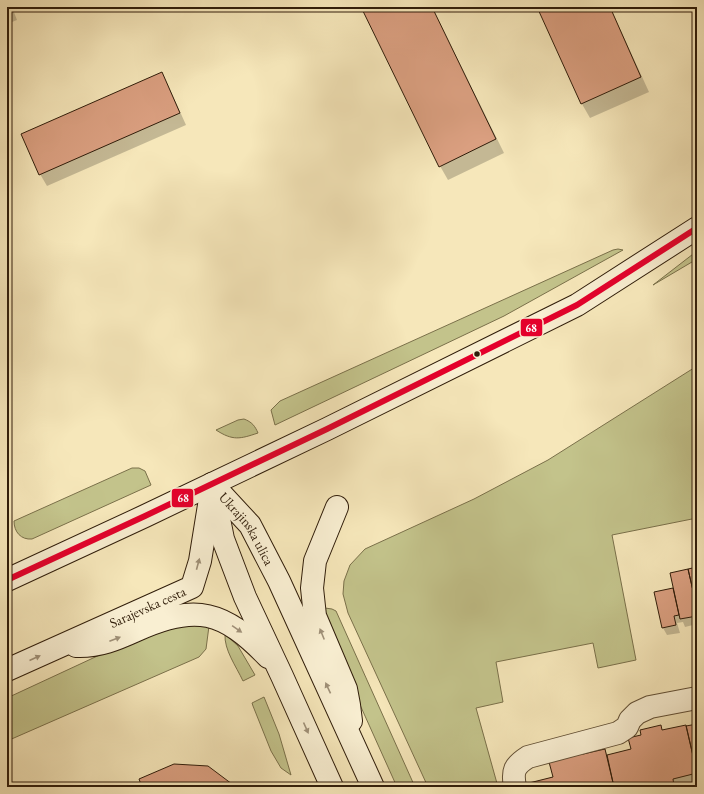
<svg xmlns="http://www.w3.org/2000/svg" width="704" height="794" font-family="'EB Garamond',serif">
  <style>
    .green { fill: #c3c38b; stroke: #7a704a }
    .shadow { fill: #0003 }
    .building { fill: #da9f80; stroke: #301d0a }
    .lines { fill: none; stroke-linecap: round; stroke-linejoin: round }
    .street-casing { stroke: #625036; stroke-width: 24 }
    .secondary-casing { stroke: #301d0a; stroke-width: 24 }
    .street { stroke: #f9efd2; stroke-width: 22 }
    .secondary { stroke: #f9efd2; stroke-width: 22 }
    .bus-1-casing { stroke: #f9efd2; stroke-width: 9 }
    .bus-1 { stroke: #e4002b; stroke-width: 6 }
    .oneway { fill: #9f9078 }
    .bus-dot { fill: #301d0a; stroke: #f9efd2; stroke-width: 1.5 }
    .labels { text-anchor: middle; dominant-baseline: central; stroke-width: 3; stroke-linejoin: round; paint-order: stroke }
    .street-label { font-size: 14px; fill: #301d0a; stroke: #f9efd2 }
    .line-badge { stroke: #f9efd2; stroke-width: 1.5 }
    .badge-label { font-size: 11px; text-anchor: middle; font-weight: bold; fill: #fff }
  </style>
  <rect width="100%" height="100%" fill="#f6e7ba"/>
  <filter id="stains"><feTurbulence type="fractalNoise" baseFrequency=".005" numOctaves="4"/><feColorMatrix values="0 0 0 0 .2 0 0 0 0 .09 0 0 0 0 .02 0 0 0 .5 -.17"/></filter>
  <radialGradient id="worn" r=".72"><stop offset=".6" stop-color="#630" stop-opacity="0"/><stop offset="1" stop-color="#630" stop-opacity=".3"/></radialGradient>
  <!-- green -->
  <path class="green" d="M 618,249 L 623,250 L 504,316 L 275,425 L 271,410 L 280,401 L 613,250 Z
    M 697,251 L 697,259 L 653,285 Z
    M 697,366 L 697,518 L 612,535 L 636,660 L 598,668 L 593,643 L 496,662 L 503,702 L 476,708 L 498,787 L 428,787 L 348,613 L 343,594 L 344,581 L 350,565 L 365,549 L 474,499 L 548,460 Z
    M 244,419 C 252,422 255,426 258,433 C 240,439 233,441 216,430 L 238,420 Z
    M 132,468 L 139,468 L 145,471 L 151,485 L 32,539 C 21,540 14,532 14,521 Z
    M 325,608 L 332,609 L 336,611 L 415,787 L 397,787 L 329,636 Z
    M 171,624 L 209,626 L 206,649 L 199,657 L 7,741 L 7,698 L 134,639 Z
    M 225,634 L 238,646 L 255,675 L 243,681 C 236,666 224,650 225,634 Z
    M 264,697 L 279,734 L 291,775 L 281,768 L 271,751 L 253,706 L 252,703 Z"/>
  <!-- shadow -->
  <path class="shadow" d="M 7,7 L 12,7 L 17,20 L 7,24 Z
    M 363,7 L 432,7 L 504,153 L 448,180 L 440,166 Z
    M 538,7 L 610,7 L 649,92 L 590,118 L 582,104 Z
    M 161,73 L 168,85 L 186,125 L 47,186 L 40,174 L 23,134 Z
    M 697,568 L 697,624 L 685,627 L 683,622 L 677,623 L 680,633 L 667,635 L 663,628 L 655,593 L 674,588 Z
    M 697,725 L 697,787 L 531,787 L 554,778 L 581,750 L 584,755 L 605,750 L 608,756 L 632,750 L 642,736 L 660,726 L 663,731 Z"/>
  <!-- building -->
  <path class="building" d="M 361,7 L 432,7 L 496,139 L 439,167 Z
    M 537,7 L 610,7 L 641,77 L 581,104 Z
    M 162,72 L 180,113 L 39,175 L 21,134 Z
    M 697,567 L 697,608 L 688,569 Z
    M 688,569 L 697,608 L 697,616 L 680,619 L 670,573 Z
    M 673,588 L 679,615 L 674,616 L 676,625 L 662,628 L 654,592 Z
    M 697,724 L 697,773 L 686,726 Z
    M 661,725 L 662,730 L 686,725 L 697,773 L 673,779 L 674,786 L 669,787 L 614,787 L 607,755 L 631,749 L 628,738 L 641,735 L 640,730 Z
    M 581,749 L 583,754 L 605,749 L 614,787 L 530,787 L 529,783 L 553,777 L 549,762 Z
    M 174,764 L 208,766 L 236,787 L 142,787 L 139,779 Z"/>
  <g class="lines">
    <!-- street casing -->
    <g class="street-casing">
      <path id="street" d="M 515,787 C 512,771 514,766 528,757 L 618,733 L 627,727 L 630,720 L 637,713 L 650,707 L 697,698"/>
    </g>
    <!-- secondary casing -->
    <g class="secondary-casing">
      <g id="secondary">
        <path id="s1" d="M 212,484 L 250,525 L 279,581 L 373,787"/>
        <path d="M 212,484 L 223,539 L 245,597 L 282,676 L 332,787"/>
        <path d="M 337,507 L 315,561 L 312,588 L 315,616 L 346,689 L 349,705 L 351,721"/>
        <path d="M 7,580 L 145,516 L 327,429 L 577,305 L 697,228"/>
        <path d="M 76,646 C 99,647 117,639 137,630 C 196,603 224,611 268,657"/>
        <path id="s2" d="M 7,670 L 192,587 L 200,561 L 210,499"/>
      </g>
    </g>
    <!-- street -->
    <use href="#street" class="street"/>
    <!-- secondary -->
    <use href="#secondary" class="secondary"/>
    <!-- bus-1 casing -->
    <g class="bus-1-casing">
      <path id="bus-1" d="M 7,580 L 145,516 L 327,429 L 577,305 L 697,228"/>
    </g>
    <!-- bus-1 -->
    <use href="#bus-1" class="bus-1"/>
  </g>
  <!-- one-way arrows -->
  <defs><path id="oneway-solid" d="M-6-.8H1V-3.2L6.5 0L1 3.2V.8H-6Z"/></defs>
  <g class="oneway">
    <use href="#oneway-solid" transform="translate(198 564) rotate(-75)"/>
    <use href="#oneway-solid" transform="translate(237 629) rotate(35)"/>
    <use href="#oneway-solid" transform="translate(322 634) rotate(-112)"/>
    <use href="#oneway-solid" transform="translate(115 639) rotate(-21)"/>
    <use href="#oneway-solid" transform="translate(35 658) rotate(-24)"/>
    <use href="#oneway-solid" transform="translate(328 688) rotate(-115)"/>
    <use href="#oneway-solid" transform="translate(306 728) rotate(66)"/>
  </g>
  <!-- markers -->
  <circle class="bus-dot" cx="477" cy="354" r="3.5"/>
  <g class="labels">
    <!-- street labels -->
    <g class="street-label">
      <text stroke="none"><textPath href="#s1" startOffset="57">Ukrajinska ulica</textPath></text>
      <text stroke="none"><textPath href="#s2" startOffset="154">Sarajevska cesta</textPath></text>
    </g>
  </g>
  <g class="line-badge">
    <rect x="520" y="318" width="23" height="19" rx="4" fill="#e4002b"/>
    <rect x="171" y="488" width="23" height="20" rx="4" fill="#e4002b"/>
  </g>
  <g class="badge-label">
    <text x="531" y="332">68</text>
    <text x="183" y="502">68</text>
  </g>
  <!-- margin -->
  <rect width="704" height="794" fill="none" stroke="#f6e7ba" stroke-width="24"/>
  <rect x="8" y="8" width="688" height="778" fill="none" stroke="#301d0a" stroke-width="2"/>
  <rect x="12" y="12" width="680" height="770" fill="none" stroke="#301d0a"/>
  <rect width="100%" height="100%" filter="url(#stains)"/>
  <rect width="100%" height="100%" fill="url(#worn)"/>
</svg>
